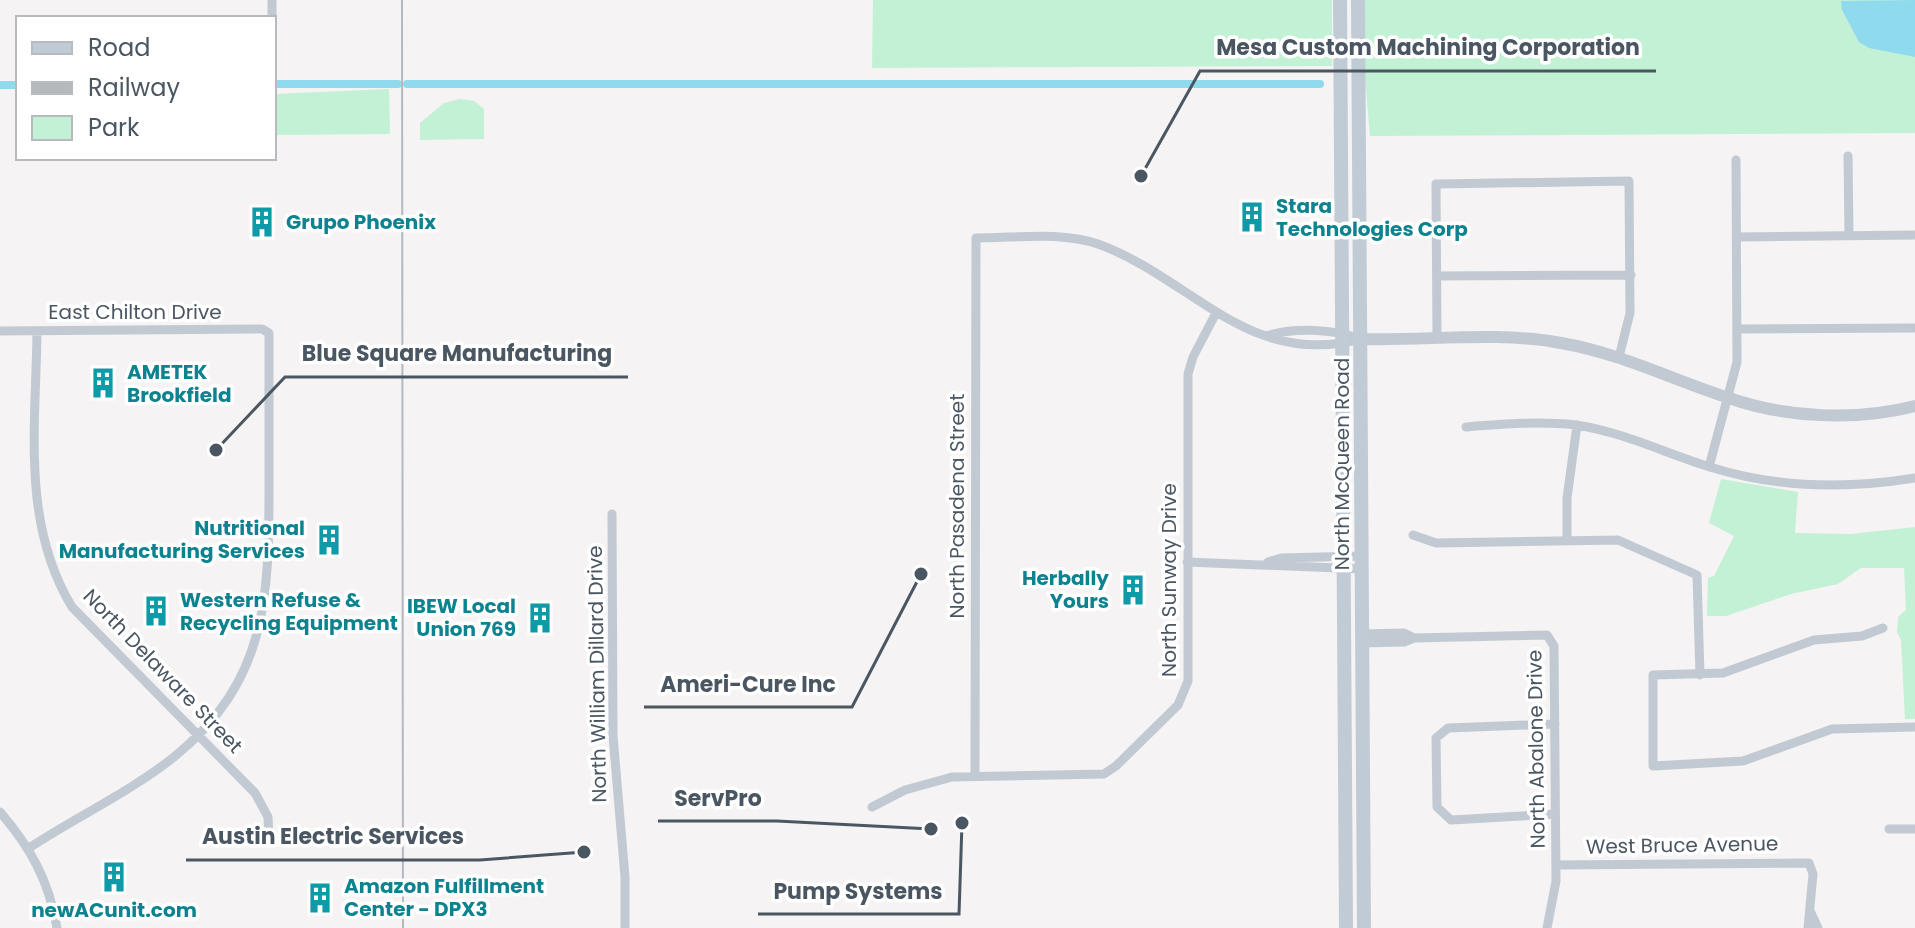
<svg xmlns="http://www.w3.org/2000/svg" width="1915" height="928" font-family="Poppins,sans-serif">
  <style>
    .green { fill: #c3f1d5 }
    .water { fill: #90daee }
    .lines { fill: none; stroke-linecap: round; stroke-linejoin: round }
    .canal { stroke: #90daee; stroke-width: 8 }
    .minor { stroke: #c1cad2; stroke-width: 9 }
    .tertiary { stroke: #c1cad2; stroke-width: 12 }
    .secondary { stroke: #c1cbd6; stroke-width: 14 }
    .rail { stroke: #b5b8bd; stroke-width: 2 }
    .labels { text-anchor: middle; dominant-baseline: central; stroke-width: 7; stroke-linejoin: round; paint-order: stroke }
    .culture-label { font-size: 20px; font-weight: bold; fill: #0d838f; stroke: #fff; text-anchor: start }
    .street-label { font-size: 20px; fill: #4a5661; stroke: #fff }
    .leader { fill: none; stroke: #4a5661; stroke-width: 3 }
    .callout-dot { fill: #4a5661; stroke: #fff; stroke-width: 3 }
    .callout-label { font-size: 22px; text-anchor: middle; font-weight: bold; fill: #4a5661; stroke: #fff; stroke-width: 7; stroke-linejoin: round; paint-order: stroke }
  </style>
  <rect width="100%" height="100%" fill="#f5f3f3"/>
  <!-- green -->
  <path class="green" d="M 873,0 L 1332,0 L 1332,66 L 872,68 Z
    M 1365,0 L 1915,0 L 1915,133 L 1370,136 L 1364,66 Z
    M 389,89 L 390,134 L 274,135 L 274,94 Z
    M 460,99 L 474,101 L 484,109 L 484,139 L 420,140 L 420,123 L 444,103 Z
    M 1721,479 L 1798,492 L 1795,533 L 1851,534 L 1915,527 L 1915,719 L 1905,719 L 1901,640 L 1897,632 L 1898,617 L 1906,610 L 1904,568 L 1861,568 L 1838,584 L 1791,594 L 1726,616 L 1707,616 L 1708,578 L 1714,576 L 1734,536 L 1709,523 Z"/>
  <!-- water -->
  <path class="water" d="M 1915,0 L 1915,57 L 1869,48 L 1859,42 L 1842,10 L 1841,1 Z"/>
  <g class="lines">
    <!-- canal -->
    <path class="canal" d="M 274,84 L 398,84
      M 407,84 L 1320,84
      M 0,85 L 18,85"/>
    <!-- minor -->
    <path class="minor" d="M 272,0 L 272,18
      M 1848,156 L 1849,235
      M 1737,237 L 1915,235
      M 1437,276 L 1631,275
      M 1737,329 L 1915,328
      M 0,331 L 262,329 L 269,333 C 269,384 269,435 269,486 C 269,596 268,681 174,757 C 130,792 76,817 29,848
      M 37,331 C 36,426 21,523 72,607 L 255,793 L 268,817 L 269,839
      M 1266,336 C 1294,327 1334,329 1361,339
      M 1437,338 L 1436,184 L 1629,181 L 1630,313 L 1619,357
      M 1466,427 C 1503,424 1539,421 1576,425 C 1623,432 1665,453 1710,467 C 1776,488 1847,489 1915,478
      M 1709,467 L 1737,362 L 1736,160
      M 612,514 L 613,736 L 625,877 L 625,928
      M 1413,535 L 1436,543 L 1618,540 L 1697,575 L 1700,675
      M 1567,540 L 1567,498 L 1577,425
      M 1187,562 L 1363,569
      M 1268,562 L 1281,558 L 1362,556
      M 1883,628 L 1862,636 L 1814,640 L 1723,673 L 1653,675 L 1653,766 L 1743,761 L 1832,729 L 1915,727
      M 1362,634 L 1404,633 L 1414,638
      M 1363,643 L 1404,642 L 1414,638 L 1547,635 L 1554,646 L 1556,881 L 1547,928
      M 1555,724 L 1448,728 L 1436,738 L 1437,807 L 1451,820 L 1555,814
      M 975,774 L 976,238 C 1015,238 1061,231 1098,244 C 1192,278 1248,369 1361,339
      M 872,807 L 905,790 L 952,777 L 1104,774 L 1116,766 L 1178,705 L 1188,681 L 1188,374 L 1193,357 L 1216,313
      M 0,812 C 31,848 49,881 57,928
      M 1889,829 L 1915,829
      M 1556,865 L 1809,863 L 1813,874 L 1808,928
      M 1810,911 L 1818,928"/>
    <!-- tertiary -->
    <path class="tertiary" d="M 1361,339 C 1428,341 1496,331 1561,343 C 1620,353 1673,380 1729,398 C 1786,418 1856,421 1915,406"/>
    <!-- secondary -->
    <path class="secondary" d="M 1340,0 L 1346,928
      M 1358,0 L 1364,928"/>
    <!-- rail -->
    <path class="rail" d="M 402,0 L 403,928"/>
  </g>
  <!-- icons -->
  <defs>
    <g id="building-bare" transform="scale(2.4)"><path d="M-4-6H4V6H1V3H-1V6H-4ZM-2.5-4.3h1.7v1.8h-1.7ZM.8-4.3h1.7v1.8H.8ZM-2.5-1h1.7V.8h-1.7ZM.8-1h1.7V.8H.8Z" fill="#0f9aa8" stroke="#fff" stroke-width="2.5" paint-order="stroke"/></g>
  </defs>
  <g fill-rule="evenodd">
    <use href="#building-bare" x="1252" y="217"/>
    <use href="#building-bare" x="262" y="222"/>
    <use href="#building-bare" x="103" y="383"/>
    <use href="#building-bare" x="329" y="540"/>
    <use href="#building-bare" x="1133" y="590"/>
    <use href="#building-bare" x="156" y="611"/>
    <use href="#building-bare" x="540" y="618"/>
    <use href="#building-bare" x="114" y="877"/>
    <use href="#building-bare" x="320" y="898"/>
  </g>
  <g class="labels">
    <!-- culture labels -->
    <g class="culture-label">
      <text x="1276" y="206">Stara<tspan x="1276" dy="23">Technologies Corp</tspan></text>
      <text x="286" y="222">Grupo Phoenix</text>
      <text x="127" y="372">AMETEK<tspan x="127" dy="23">Brookfield</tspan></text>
      <text x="305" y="528" text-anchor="end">Nutritional<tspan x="305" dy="23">Manufacturing Services</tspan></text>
      <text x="1109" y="578" text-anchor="end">Herbally<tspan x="1109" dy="23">Yours</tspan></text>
      <text x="180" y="600">Western Refuse &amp;<tspan x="180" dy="23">Recycling Equipment</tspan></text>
      <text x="516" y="606" text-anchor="end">IBEW Local<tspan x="516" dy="23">Union 769</tspan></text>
      <text x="344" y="886">Amazon Fulfillment<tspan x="344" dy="23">Center - DPX3</tspan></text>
      <text x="114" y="910" text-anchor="middle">newACunit.com</text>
    </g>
    <!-- street labels -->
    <g class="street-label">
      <text x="135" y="312">East Chilton Drive</text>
      <text transform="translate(1342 464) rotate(-90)">North McQueen Road</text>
      <text transform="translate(957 506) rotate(-90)">North Pasadena Street</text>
      <text transform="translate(1169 580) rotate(-90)">North Sunway Drive</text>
      <text transform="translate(163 671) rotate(46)">North Delaware Street</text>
      <text transform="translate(597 674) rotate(-91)">North William Dillard Drive</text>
      <text transform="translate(1536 749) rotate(-91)">North Abalone Drive</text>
      <text transform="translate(1682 845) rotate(-1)">West Bruce Avenue</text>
    </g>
  </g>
  <!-- callouts -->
  <path class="leader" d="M1141 176L1200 71H1656M216 450L285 377H628M921 574L852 707H644M931 829L777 821H658M584 852L480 860H186M962 823L959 914H758"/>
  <g class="callout-dot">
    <circle cx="1141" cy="176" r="8"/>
    <circle cx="216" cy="450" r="8"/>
    <circle cx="921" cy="574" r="8"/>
    <circle cx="931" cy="829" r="8"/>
    <circle cx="584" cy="852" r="8"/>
    <circle cx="962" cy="823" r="8"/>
  </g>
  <g class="callout-label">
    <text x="1428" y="55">Mesa Custom Machining Corporation</text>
    <text x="457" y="361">Blue Square Manufacturing</text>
    <text x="748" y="692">Ameri-Cure Inc</text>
    <text x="718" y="806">ServPro</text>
    <text x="333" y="844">Austin Electric Services</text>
    <text x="858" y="899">Pump Systems</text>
  </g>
  <!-- legend -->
  <rect x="16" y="16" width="260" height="144" fill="#ffffff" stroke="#b7bbc0" stroke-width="2"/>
  <rect x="32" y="42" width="40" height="12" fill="#c1cbd6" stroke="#b7bbc0" stroke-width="2"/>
  <text x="88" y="56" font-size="24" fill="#4a5661">Road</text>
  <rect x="32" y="82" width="40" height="12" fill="#b5b8bd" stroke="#b7bbc0" stroke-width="2"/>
  <text x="88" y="96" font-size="24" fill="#4a5661">Railway</text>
  <rect x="32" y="116" width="40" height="24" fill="#c3f1d5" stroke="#b7bbc0" stroke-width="2"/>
  <text x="88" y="136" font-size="24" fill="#4a5661">Park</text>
</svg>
